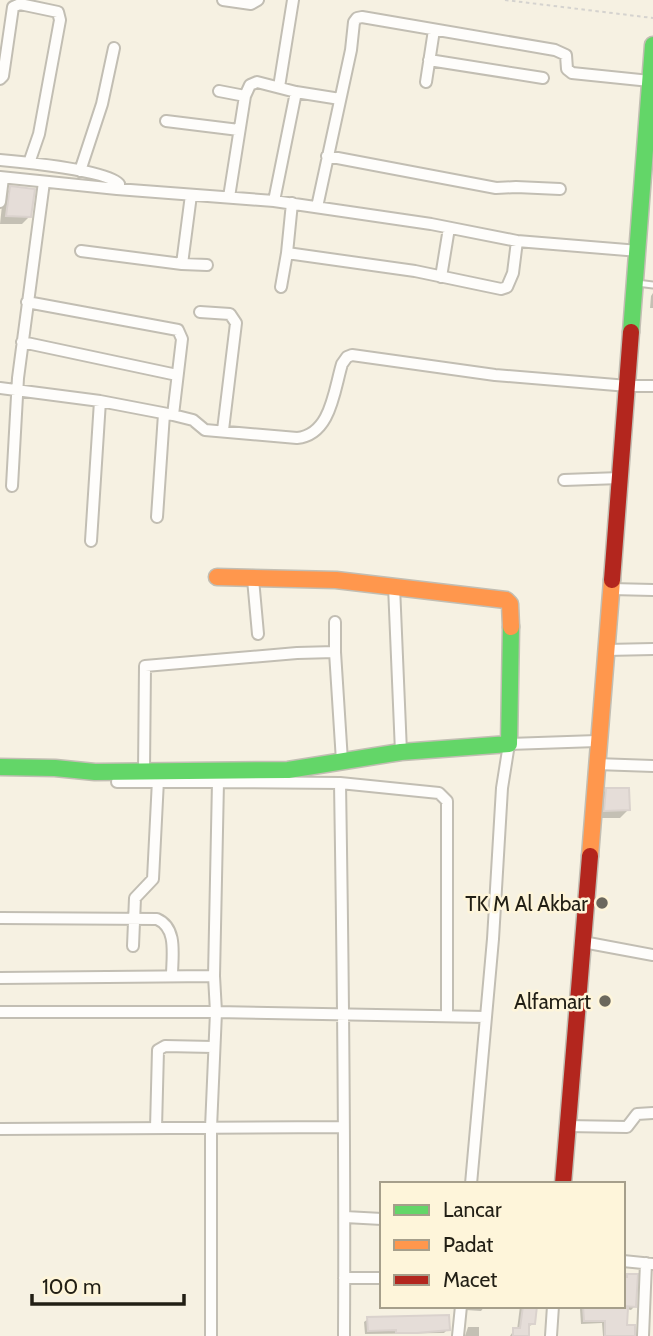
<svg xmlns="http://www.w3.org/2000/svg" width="653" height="1336" font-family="Cabin,sans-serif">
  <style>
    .shadow { fill: #0003 }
    .building { fill: #e5ddd8; stroke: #dad2cd; stroke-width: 2 }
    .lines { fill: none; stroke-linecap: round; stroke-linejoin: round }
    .lane-casing { stroke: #c2beb3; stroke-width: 9 }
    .street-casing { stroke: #c2beb3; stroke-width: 14 }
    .fast-casing { stroke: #c2beb3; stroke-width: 19 }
    .slow-casing { stroke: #c2beb3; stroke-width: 19 }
    .jam-casing { stroke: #c2beb3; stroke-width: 19 }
    .path { stroke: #d5d3cf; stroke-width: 2; stroke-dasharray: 3.5 3.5; stroke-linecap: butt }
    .lane { stroke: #fefdfb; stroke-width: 5 }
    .street { stroke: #fefdfb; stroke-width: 10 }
    .fast { stroke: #63d668; stroke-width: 16 }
    .slow { stroke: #ff974d; stroke-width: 16 }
    .jam { stroke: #b3261e; stroke-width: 16 }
    .poi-dot { fill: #6c685d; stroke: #fef5da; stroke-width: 2.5 }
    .labels { text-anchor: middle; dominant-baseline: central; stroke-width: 5; stroke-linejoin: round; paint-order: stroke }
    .poi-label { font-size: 21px; fill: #221f15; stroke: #fef5da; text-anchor: end }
  </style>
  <rect width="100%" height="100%" fill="#f6f1e2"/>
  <!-- shadow -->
  <path class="shadow" d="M 11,188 L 30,216 L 22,224 L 0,224 L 3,196 Z
    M 653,293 L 653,308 L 650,308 L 651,296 Z
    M 606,790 L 628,810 L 620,818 L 597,818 L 598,798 Z
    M 598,900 L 606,901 L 604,908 L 596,907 Z
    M 602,997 L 608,998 L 606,1006 L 600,1006 Z
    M 627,1276 L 635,1306 L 631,1310 L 626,1309 L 625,1327 L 633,1336 L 603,1336 L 602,1323 L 581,1324 L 580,1309 L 583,1306 L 611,1309 L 611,1306 L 623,1306 L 623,1279 Z
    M 466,1306 L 485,1306 L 481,1311 L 466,1310 Z
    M 520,1306 L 535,1306 L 534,1324 L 527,1327 L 527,1336 L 510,1336 L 514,1330 L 517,1330 Z
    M 368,1319 L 448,1329 L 444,1333 L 365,1334 L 364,1322 Z
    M 468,1327 L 479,1327 L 479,1336 L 465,1336 Z"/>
  <!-- building -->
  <path class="building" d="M 10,186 L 35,189 L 31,217 L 6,216 Z
    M 606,788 L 629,788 L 630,810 L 604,811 Z
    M 627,1274 L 638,1274 L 636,1307 L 623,1306 L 623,1277 L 627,1277 Z
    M 523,1306 L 537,1306 L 535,1324 L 529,1324 L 529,1336 L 513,1336 L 513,1328 L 520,1328 Z
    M 583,1306 L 628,1308 L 627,1325 L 635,1325 L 635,1336 L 605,1336 L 605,1321 L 584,1321 Z
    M 449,1315 L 450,1330 L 417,1333 L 396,1333 L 396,1330 L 368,1331 L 367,1317 Z"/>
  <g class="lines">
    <!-- lane casing -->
    <g class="lane-casing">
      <path id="lane" d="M 637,283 L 653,285"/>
    </g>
    <!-- street casing -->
    <g class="street-casing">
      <path id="street" d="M 223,0 L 251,4 L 258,0
        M 429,60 L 543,78
        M 0,79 L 3,76 L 13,7 L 20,4 L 58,12 L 60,20 L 39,134 L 29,163
        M 426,82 L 434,30
        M 279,87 L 293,0
        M 219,91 L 245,96
        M 166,121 L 239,130
        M 327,156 L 496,188 L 516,187 L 560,189
        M 0,160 C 22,162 107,170 119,184 L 117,189
        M 80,171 L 102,104 L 114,48
        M 0,177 L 117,189 L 274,201 L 431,224 L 517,241 L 639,251
        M 191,195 L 182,264 L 207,265
        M 229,197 L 245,96 L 250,85 L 257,82 L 296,92 L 340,99
        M 274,201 L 296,92
        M 0,202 L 3,178
        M 292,203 L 287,253 L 415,271 L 501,289 L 507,287 L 513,273 L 517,241
        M 317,207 L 351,50 L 354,22 L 357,18 L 362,17 L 555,50 L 566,55 L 567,69 L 572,73 L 650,81
        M 81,251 L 182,264
        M 441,277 L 449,228
        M 281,287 L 287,253
        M 27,302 L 178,330 L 182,339 L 173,415
        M 200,312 L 230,314 L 236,323 L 223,430
        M 22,342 L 177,375
        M 0,388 L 100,401 L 173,415 L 193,420 L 205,430 L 297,438 C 331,435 334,390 342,364 L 347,357 L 352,355 L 495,375 L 628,386 L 653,386
        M 564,480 L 620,478
        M 12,486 L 18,378 L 44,182
        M 157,517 L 164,414
        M 91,541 L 100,401
        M 253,579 L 258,634
        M 394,586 L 401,752
        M 611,589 L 653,590
        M 335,622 L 335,652 L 342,761
        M 606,650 L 653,649
        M 596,764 L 653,766
        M 144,771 L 145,666 L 297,653 L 335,652
        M 117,782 L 218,782
        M 340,783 C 343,968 345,1152 344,1336
        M 0,918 L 157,919 C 178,928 172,956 172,976
        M 583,942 L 653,955
        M 133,946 L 135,898 L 153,879 L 158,780
        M 0,978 L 214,976 L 218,782 L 340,783 L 439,793 L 447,801 L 447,1016
        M 0,1012 L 216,1012 L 486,1017
        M 566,1126 L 627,1127 L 637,1114 L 653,1113
        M 156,1128 L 158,1050 L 165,1046 L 213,1047
        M 0,1129 L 342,1127
        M 471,1184 L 493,939 L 502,788 L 509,744 L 597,741
        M 345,1217 L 382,1219
        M 623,1261 L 653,1264
        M 344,1278 L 382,1278
        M 211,1336 L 211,1128 L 216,1012 L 214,976
        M 458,1336 L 461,1306
        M 551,1336 L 553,1306
        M 643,1336 L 646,1263"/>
    </g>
    <!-- fast casing -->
    <g class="fast-casing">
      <path id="fast" d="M 631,332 L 653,45
        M 0,767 L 55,768 L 95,772 L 288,770 L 401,752 L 509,744 L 511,627"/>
    </g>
    <!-- slow casing -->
    <g class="slow-casing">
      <path id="slow" d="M 217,577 L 336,580 L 506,600 L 510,604 L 511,627
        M 590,856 L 612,580"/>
    </g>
    <!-- jam casing -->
    <g class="jam-casing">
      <path id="jam" d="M 612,580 L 631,332
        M 563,1184 L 590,856"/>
    </g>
    <!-- path -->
    <path class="path" d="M 505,0 L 653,18"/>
    <!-- lane -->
    <use href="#lane" class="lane"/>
    <!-- street -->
    <use href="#street" class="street"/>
    <!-- fast -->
    <use href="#fast" class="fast"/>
    <!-- slow -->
    <use href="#slow" class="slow"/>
    <!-- jam -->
    <use href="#jam" class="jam"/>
  </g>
  <!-- markers -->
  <g class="poi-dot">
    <circle cx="602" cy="903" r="7"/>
    <circle cx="605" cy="1001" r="7"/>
  </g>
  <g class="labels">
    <!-- poi labels -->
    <g class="poi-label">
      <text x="588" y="903">TK M Al Akbar</text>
      <text x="591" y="1001">Alfamart</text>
    </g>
  </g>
  <!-- legend -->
  <rect x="380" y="1182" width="245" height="126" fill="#fef5da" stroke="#a69f8b" stroke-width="2"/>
  <rect x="394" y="1205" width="35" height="10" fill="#63d668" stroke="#a69f8b" stroke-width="2"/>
  <text x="443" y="1217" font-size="21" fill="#221f15">Lancar</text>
  <rect x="394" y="1240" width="35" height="10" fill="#ff974d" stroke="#a69f8b" stroke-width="2"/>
  <text x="443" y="1252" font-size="21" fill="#221f15">Padat</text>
  <rect x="394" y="1275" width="35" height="10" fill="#b3261e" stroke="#a69f8b" stroke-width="2"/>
  <text x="443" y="1287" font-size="21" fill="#221f15">Macet</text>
  <!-- scale -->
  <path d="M32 1294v10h152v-10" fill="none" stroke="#221f15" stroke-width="3.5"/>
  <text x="42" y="1294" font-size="21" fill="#221f15" stroke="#fef5da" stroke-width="5" paint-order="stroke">100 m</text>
</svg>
